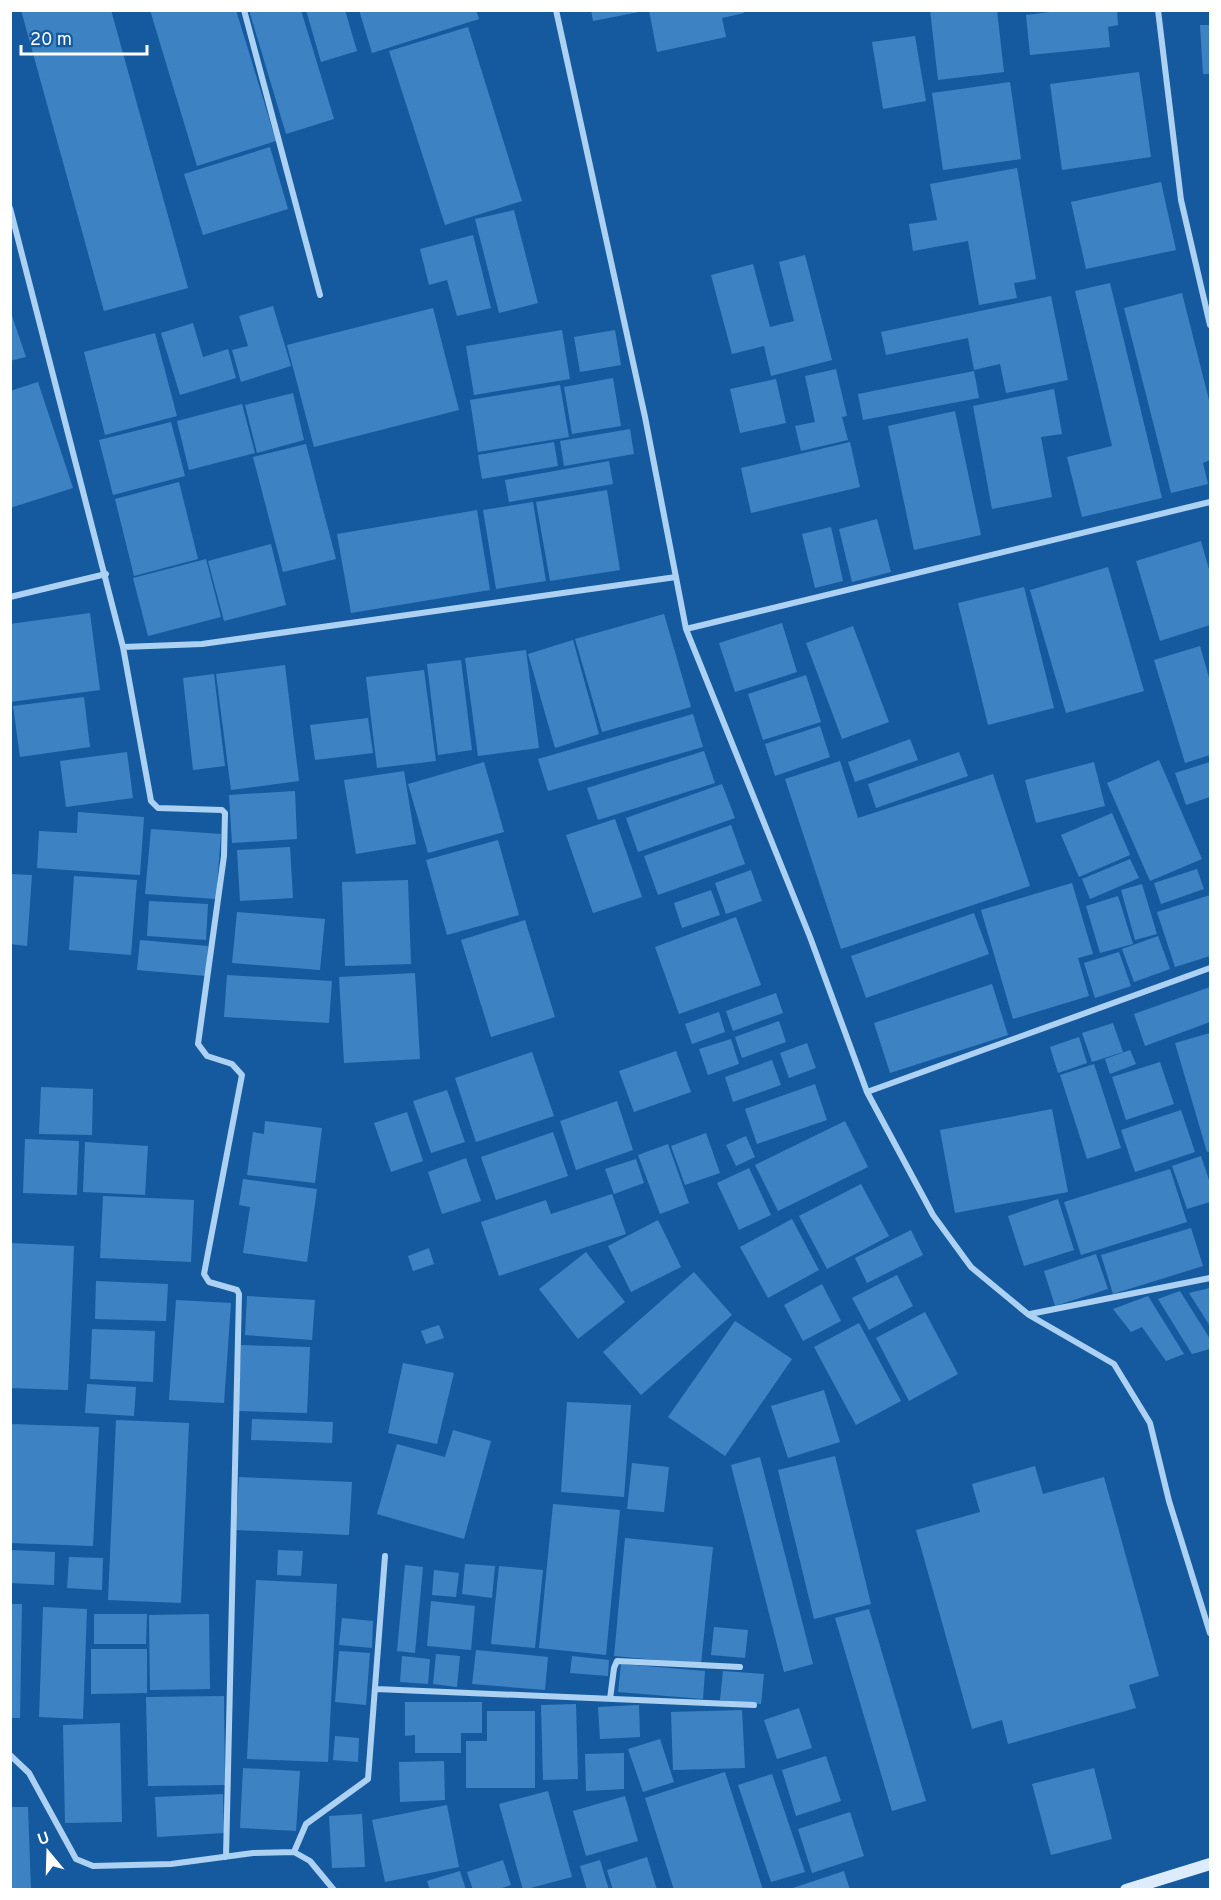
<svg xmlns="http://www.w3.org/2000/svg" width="1221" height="1900" font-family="Overpass,sans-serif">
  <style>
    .building { fill: #3d83c4 }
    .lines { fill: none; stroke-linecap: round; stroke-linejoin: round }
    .minor { stroke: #acd1f3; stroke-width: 6 }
    .secondary { stroke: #dcecfd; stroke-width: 12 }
  </style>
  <rect width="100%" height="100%" fill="#155a9e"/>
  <!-- building -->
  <path class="building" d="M 21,10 L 111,10 L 188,288 L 104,311 Z
    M 150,10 L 236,10 L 276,141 L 197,166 Z
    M 249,10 L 301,10 L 334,119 L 286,134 Z
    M 306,10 L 345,10 L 357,51 L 321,62 Z
    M 359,10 L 476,10 L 479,19 L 372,53 Z
    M 591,10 L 639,10 L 639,12 L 593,21 Z
    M 649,10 L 743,10 L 744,13 L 722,18 L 726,37 L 657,52 Z
    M 930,10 L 997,10 L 1004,72 L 938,80 Z
    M 1067,10 L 1117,10 L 1118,25 L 1108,27 L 1110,47 L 1030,55 L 1026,15 Z
    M 1200,25 L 1210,25 L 1210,74 L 1203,74 Z
    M 468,27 L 522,201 L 445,225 L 389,51 Z
    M 915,36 L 926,101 L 883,109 L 872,42 Z
    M 1139,72 L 1151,157 L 1062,170 L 1050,84 Z
    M 1010,82 L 1021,159 L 943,170 L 932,93 Z
    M 270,147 L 288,209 L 203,235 L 184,174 Z
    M 1017,168 L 1036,279 L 1014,283 L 1017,298 L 979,305 L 968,241 L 913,251 L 909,224 L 937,220 L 930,184 Z
    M 1161,182 L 1176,250 L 1086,269 L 1071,202 Z
    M 514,210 L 538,303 L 499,313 L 475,219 Z
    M 473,235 L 491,308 L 457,316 L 447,280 L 429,285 L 420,249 Z
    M 805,255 L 832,360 L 771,376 L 764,346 L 732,354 L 711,275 L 753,264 L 770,327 L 794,321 L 779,262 Z
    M 1110,283 L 1162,498 L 1082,517 L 1067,457 L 1112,446 L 1075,291 Z
    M 1182,293 L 1210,404 L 1210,460 L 1203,463 L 1208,484 L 1171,493 L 1124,308 Z
    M 1051,296 L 1068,380 L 1006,393 L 1000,364 L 974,370 L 968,338 L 886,355 L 881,332 Z
    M 273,306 L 291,366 L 241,382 L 232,350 L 248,346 L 239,316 Z
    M 433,308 L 459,410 L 314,447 L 287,345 Z
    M 10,310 L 26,357 L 10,361 Z
    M 193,323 L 203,357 L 228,349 L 236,378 L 180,395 L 161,333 Z
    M 562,330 L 570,379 L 474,395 L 466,346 Z
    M 615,330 L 621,365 L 580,372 L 574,337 Z
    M 155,333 L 177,416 L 105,435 L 84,352 Z
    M 836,369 L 847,416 L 842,417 L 848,440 L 801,451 L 795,426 L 815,422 L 805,376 Z
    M 974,371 L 979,398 L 863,420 L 858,394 Z
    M 613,378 L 621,426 L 572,434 L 564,387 Z
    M 776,379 L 786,423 L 740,433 L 730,389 Z
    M 38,382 L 73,488 L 10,508 L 10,391 Z
    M 560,385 L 569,437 L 478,452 L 470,400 Z
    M 1054,389 L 1062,434 L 1041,437 L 1052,497 L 992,509 L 973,406 Z
    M 293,393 L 304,440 L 257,453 L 245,405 Z
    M 242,404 L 255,453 L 189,470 L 177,421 Z
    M 955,411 L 981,535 L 914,550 L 888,426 Z
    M 171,422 L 185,476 L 113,495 L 99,440 Z
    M 630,429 L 634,454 L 564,466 L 560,441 Z
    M 554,442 L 558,466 L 482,479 L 478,455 Z
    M 850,442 L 860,487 L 751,513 L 741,468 Z
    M 306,444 L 336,559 L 283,572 L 253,457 Z
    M 609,461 L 613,484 L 509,502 L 505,480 Z
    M 179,482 L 198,559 L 134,576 L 115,499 Z
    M 607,490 L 620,570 L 550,581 L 536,502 Z
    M 533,502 L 546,581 L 496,589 L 483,510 Z
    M 477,510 L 490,590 L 351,613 L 337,534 Z
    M 877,519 L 891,572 L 852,582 L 839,529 Z
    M 831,527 L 843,581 L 815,588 L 802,534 Z
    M 1201,541 L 1210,573 L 1210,625 L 1160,641 L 1136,561 Z
    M 271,544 L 286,605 L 224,621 L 208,561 Z
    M 206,559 L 221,617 L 148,636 L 133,578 Z
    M 1108,567 L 1144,691 L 1066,713 L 1030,590 Z
    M 1024,587 L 1054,708 L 988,725 L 958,603 Z
    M 90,613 L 100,690 L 10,702 L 10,624 Z
    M 664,614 L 691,707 L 602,732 L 575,639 Z
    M 782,623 L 797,672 L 735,692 L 719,643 Z
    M 853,626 L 889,722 L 842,739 L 806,643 Z
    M 573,640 L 599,734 L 555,748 L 528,654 Z
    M 1200,646 L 1210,681 L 1210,755 L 1185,763 L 1154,660 Z
    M 526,650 L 539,748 L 478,756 L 465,658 Z
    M 461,660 L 472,750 L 438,755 L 427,664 Z
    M 285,665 L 299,781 L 231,790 L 216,674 Z
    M 424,670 L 436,761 L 377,768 L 366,677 Z
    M 214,674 L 225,766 L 193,770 L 183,678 Z
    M 806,675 L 821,722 L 763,740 L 748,694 Z
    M 84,697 L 90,747 L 20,757 L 13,706 Z
    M 693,714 L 703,747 L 548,791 L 538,759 Z
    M 368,718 L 373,753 L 315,760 L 310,725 Z
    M 820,726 L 830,757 L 775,776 L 765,744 Z
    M 910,739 L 918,760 L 855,782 L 848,762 Z
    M 704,751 L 715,783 L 598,820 L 587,788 Z
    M 127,752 L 133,798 L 66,807 L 60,761 Z
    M 959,752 L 968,776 L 876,808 L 868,784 Z
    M 1159,760 L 1202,859 L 1150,881 L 1107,783 Z
    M 840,761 L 858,818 L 993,774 L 1030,886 L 841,949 L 785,779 Z
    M 484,762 L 504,832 L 428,853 L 408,784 Z
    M 1094,762 L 1105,806 L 1036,823 L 1025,780 Z
    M 1210,762 L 1210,797 L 1186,805 L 1175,773 Z
    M 404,771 L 416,844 L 356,854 L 344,780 Z
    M 722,784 L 735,818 L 638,852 L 626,818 Z
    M 295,791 L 297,839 L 232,843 L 229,795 Z
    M 78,812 L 144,817 L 140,875 L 37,868 L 39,831 L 77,833 Z
    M 1112,813 L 1130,855 L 1079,877 L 1061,835 Z
    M 615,819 L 642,897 L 593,913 L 566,835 Z
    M 731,825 L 745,864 L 658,895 L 644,856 Z
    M 151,829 L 221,834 L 216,899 L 145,894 Z
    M 498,840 L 519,915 L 447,935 L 426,860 Z
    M 290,847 L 293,898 L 240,901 L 237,850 Z
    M 1130,859 L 1139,878 L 1090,899 L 1082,879 Z
    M 1197,869 L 1204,889 L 1161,904 L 1154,883 Z
    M 751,870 L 762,901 L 726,914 L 715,883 Z
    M 10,874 L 32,875 L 27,946 L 10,944 Z
    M 74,876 L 137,880 L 131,955 L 69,950 Z
    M 408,880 L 411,964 L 345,966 L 342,882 Z
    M 1072,883 L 1093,954 L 1078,958 L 1089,996 L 1013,1019 L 981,910 Z
    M 1142,884 L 1157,934 L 1135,940 L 1121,890 Z
    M 711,890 L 720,915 L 682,928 L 674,903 Z
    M 1210,895 L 1210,956 L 1175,967 L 1157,912 Z
    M 1118,896 L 1133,944 L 1100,953 L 1086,906 Z
    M 149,901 L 208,904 L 206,940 L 147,936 Z
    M 237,912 L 325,919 L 320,970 L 232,963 Z
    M 974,913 L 989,954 L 866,998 L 851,956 Z
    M 736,917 L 761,985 L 679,1014 L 655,947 Z
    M 525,920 L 555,1017 L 491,1037 L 461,940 Z
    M 1158,936 L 1170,969 L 1134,982 L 1122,949 Z
    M 140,940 L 208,946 L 206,976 L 137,970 Z
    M 1119,952 L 1131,986 L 1095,998 L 1084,963 Z
    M 415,973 L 420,1059 L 344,1063 L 339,977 Z
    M 227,975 L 332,981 L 329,1023 L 224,1017 Z
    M 992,984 L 1008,1035 L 890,1073 L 874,1023 Z
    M 1210,987 L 1210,1022 L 1145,1046 L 1134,1014 Z
    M 776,993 L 783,1013 L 733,1031 L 726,1011 Z
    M 719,1012 L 725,1032 L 692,1044 L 685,1024 Z
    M 779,1021 L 786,1042 L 742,1058 L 735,1037 Z
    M 1113,1023 L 1123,1052 L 1092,1062 L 1082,1033 Z
    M 1210,1033 L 1210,1151 L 1207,1152 L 1175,1043 Z
    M 1079,1037 L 1087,1063 L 1058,1073 L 1050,1047 Z
    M 731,1039 L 739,1064 L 708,1075 L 699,1049 Z
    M 807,1043 L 816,1068 L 789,1078 L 780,1053 Z
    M 1130,1050 L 1136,1064 L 1110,1074 L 1105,1059 Z
    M 676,1051 L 691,1092 L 634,1112 L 619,1071 Z
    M 532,1052 L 554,1116 L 476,1142 L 455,1078 Z
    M 772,1060 L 781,1085 L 733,1102 L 725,1077 Z
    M 1160,1062 L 1174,1104 L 1126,1120 L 1112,1077 Z
    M 1094,1064 L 1121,1148 L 1087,1159 L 1060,1075 Z
    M 815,1084 L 827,1120 L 757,1144 L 745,1109 Z
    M 41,1087 L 93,1089 L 92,1135 L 39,1134 Z
    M 447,1090 L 465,1142 L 431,1153 L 413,1101 Z
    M 617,1101 L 633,1150 L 576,1170 L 560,1121 Z
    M 1052,1109 L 1068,1192 L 955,1213 L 940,1130 Z
    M 1181,1110 L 1195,1152 L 1135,1172 L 1121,1130 Z
    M 407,1112 L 423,1161 L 391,1172 L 374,1123 Z
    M 265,1121 L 322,1128 L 315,1183 L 247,1175 L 253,1132 L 264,1134 Z
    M 845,1121 L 868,1167 L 778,1211 L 755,1165 Z
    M 553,1132 L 568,1176 L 496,1200 L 481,1157 Z
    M 706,1133 L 720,1173 L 685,1185 L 671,1146 Z
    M 746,1136 L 755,1157 L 736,1166 L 726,1145 Z
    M 25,1139 L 79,1141 L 77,1195 L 23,1193 Z
    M 85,1142 L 148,1146 L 145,1195 L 83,1192 Z
    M 668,1144 L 689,1203 L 660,1214 L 638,1155 Z
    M 1201,1156 L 1210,1183 L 1210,1202 L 1187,1209 L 1172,1166 Z
    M 466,1158 L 481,1201 L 442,1214 L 428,1172 Z
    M 636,1159 L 644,1183 L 614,1194 L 605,1169 Z
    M 749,1168 L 771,1215 L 739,1230 L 717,1183 Z
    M 1170,1169 L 1187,1222 L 1081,1255 L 1064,1202 Z
    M 243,1179 L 317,1189 L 307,1262 L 243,1253 L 250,1207 L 239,1205 Z
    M 861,1184 L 889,1236 L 827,1269 L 799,1216 Z
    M 612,1194 L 626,1234 L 499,1276 L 481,1222 L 546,1200 L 551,1214 Z
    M 103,1196 L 194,1200 L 191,1262 L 100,1258 Z
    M 1058,1199 L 1074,1250 L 1024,1266 L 1008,1216 Z
    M 792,1219 L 819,1270 L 768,1298 L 740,1247 Z
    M 658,1220 L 681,1267 L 631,1292 L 608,1246 Z
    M 1191,1228 L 1203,1266 L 1113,1294 L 1101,1255 Z
    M 911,1230 L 923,1255 L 867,1283 L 855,1258 Z
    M 10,1243 L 74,1246 L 68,1390 L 10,1388 Z
    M 429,1248 L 434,1264 L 413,1271 L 408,1256 Z
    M 586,1252 L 625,1302 L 578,1339 L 539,1289 Z
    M 1096,1254 L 1108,1289 L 1055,1306 L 1044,1271 Z
    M 694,1272 L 732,1315 L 641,1395 L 603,1352 Z
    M 897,1275 L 913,1306 L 869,1330 L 852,1298 Z
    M 96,1281 L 168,1284 L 166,1321 L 95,1319 Z
    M 822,1284 L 841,1321 L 803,1341 L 784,1305 Z
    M 1210,1288 L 1210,1326 L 1189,1293 Z
    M 1180,1291 L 1210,1339 L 1210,1349 L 1192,1354 L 1158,1299 Z
    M 247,1296 L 315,1300 L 312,1340 L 245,1335 Z
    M 1148,1296 L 1184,1354 L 1166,1361 L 1142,1327 L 1131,1332 L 1113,1309 Z
    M 176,1300 L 231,1303 L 224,1403 L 169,1400 Z
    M 925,1312 L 958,1374 L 909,1401 L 876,1338 Z
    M 735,1321 L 792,1359 L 725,1456 L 668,1417 Z
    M 859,1323 L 901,1401 L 856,1425 L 814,1347 Z
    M 439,1325 L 444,1338 L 426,1344 L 421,1331 Z
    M 92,1329 L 155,1331 L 153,1382 L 90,1379 Z
    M 241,1345 L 310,1347 L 307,1413 L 238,1411 Z
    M 403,1363 L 454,1373 L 437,1444 L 388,1433 Z
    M 87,1384 L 136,1387 L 134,1416 L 85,1413 Z
    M 824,1390 L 840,1442 L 788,1458 L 771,1406 Z
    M 567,1402 L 631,1405 L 624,1497 L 561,1492 Z
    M 252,1419 L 333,1422 L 332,1443 L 251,1440 Z
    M 116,1420 L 189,1423 L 181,1603 L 108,1600 Z
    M 10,1424 L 99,1427 L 93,1546 L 10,1543 Z
    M 453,1430 L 491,1441 L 464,1539 L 377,1514 L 397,1444 L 445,1457 Z
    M 835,1456 L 871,1604 L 814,1619 L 778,1470 Z
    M 760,1457 L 813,1664 L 784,1672 L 731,1465 Z
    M 632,1463 L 669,1467 L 664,1512 L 627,1509 Z
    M 1035,1466 L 1043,1494 L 1104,1477 L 1159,1676 L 1129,1685 L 1136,1708 L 1008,1744 L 1002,1720 L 972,1729 L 916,1530 L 980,1512 L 972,1484 Z
    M 239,1477 L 352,1482 L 349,1535 L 236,1530 Z
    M 553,1504 L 620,1510 L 606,1655 L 539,1648 Z
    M 625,1538 L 713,1547 L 701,1664 L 614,1656 Z
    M 10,1550 L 55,1552 L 54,1585 L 10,1583 Z
    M 278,1550 L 303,1551 L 301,1576 L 277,1575 Z
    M 69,1557 L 103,1558 L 102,1590 L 67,1588 Z
    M 465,1564 L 495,1566 L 492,1598 L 462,1594 Z
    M 405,1565 L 423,1567 L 415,1653 L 397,1651 Z
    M 499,1566 L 543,1570 L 535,1648 L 491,1644 Z
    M 434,1570 L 459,1573 L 456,1597 L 432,1595 Z
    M 256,1580 L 337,1584 L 328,1762 L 247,1759 Z
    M 431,1601 L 475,1606 L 471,1650 L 427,1646 Z
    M 10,1604 L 22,1604 L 20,1718 L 10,1718 Z
    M 43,1607 L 87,1609 L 83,1719 L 39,1717 Z
    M 869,1609 L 926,1801 L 892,1811 L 835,1618 Z
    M 94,1614 L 147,1614 L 146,1644 L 94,1644 Z
    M 209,1614 L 210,1689 L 150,1690 L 149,1615 Z
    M 342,1618 L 373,1621 L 372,1648 L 339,1645 Z
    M 714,1627 L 748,1630 L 745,1658 L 711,1655 Z
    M 91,1649 L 147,1649 L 147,1693 L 91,1694 Z
    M 476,1650 L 548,1657 L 545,1690 L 472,1684 Z
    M 339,1651 L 370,1653 L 366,1705 L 335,1702 Z
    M 436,1654 L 460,1656 L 457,1687 L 433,1684 Z
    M 402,1656 L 430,1659 L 428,1684 L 400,1682 Z
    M 572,1656 L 609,1660 L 608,1676 L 570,1673 Z
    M 621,1664 L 705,1671 L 703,1699 L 618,1692 Z
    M 723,1671 L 764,1674 L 761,1704 L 720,1700 Z
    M 224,1696 L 225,1785 L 148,1786 L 146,1697 Z
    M 405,1702 L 482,1702 L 482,1733 L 461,1733 L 461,1753 L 415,1753 L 415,1735 L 405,1736 Z
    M 576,1704 L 578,1779 L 543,1780 L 541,1705 Z
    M 639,1705 L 640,1737 L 600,1739 L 598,1707 Z
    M 799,1708 L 812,1748 L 777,1759 L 764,1720 Z
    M 742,1710 L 745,1768 L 673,1770 L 671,1712 Z
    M 487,1711 L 535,1711 L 535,1788 L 466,1788 L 466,1741 L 487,1741 Z
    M 120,1723 L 122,1822 L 65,1823 L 63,1725 Z
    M 335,1736 L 359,1738 L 358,1762 L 333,1760 Z
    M 660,1739 L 674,1782 L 643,1792 L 628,1749 Z
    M 624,1753 L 624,1789 L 586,1791 L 585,1754 Z
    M 826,1756 L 841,1801 L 796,1816 L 782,1770 Z
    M 444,1761 L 445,1800 L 400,1802 L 399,1762 Z
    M 243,1768 L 300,1771 L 296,1831 L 240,1828 Z
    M 1094,1768 L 1112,1839 L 1051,1855 L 1032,1784 Z
    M 725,1772 L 763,1890 L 674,1890 L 645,1798 Z
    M 772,1774 L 805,1872 L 771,1882 L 738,1785 Z
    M 548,1791 L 572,1877 L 523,1890 L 499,1804 Z
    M 223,1794 L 224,1833 L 157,1837 L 155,1797 Z
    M 625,1796 L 638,1841 L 586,1856 L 573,1811 Z
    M 447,1805 L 459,1867 L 385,1882 L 372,1820 Z
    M 10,1807 L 28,1807 L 31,1890 L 10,1890 Z
    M 850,1812 L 864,1856 L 812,1873 L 798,1829 Z
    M 362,1814 L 365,1867 L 332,1868 L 329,1816 Z
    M 647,1857 L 657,1890 L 613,1890 L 607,1870 Z
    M 503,1860 L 511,1885 L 497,1890 L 473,1890 L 467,1872 Z
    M 600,1860 L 609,1890 L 587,1890 L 580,1866 Z
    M 460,1871 L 466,1890 L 430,1890 L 427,1881 Z
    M 844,1871 L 850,1890 L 790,1890 L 790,1889 Z"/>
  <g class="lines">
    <!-- minor -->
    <path class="minor" d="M 244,10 L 320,295
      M 556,10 L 645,417 L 686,629 L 810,937 L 867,1092 L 933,1215 L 971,1267 L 1029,1315 L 1114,1364 L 1150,1423 L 1169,1501 L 1210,1633
      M 1158,10 L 1181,200 L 1210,325
      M 10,208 L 123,647 L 202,644 L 676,577
      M 10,597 L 106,574
      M 686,629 L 1210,502
      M 123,647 L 151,801 L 158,808 L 222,810 L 225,813 L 224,856 L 198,1044 L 207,1056 L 232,1064 L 242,1075 L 204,1274 L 209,1282 L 237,1290 L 239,1294 L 226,1857
      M 867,1092 L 1210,968
      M 1030,1314 L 1210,1278
      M 376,1689 L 754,1705
      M 610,1699 L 614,1668 L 617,1661 L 740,1667
      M 10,1755 L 29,1773 L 76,1859 L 93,1866 L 171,1864 L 253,1853 L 294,1852 L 310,1861 L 334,1890
      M 294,1852 L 306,1824 L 368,1779 L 385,1556"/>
    <!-- secondary -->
    <path class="secondary" d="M 1126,1890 L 1210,1864"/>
  </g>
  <!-- border -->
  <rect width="1221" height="1900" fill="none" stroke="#ffffff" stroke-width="24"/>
  <!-- north arrow -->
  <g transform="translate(48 1852) rotate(341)" stroke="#155a9e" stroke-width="4.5" paint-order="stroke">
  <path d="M0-4.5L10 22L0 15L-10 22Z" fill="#ffffff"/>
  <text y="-9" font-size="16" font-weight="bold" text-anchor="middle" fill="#ffffff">U</text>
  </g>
  <!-- scale -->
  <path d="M21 45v9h126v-9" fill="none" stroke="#ffffff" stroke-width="3"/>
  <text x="30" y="45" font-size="18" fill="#ffffff" stroke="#155a9e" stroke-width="4.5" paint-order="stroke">20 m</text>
</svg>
